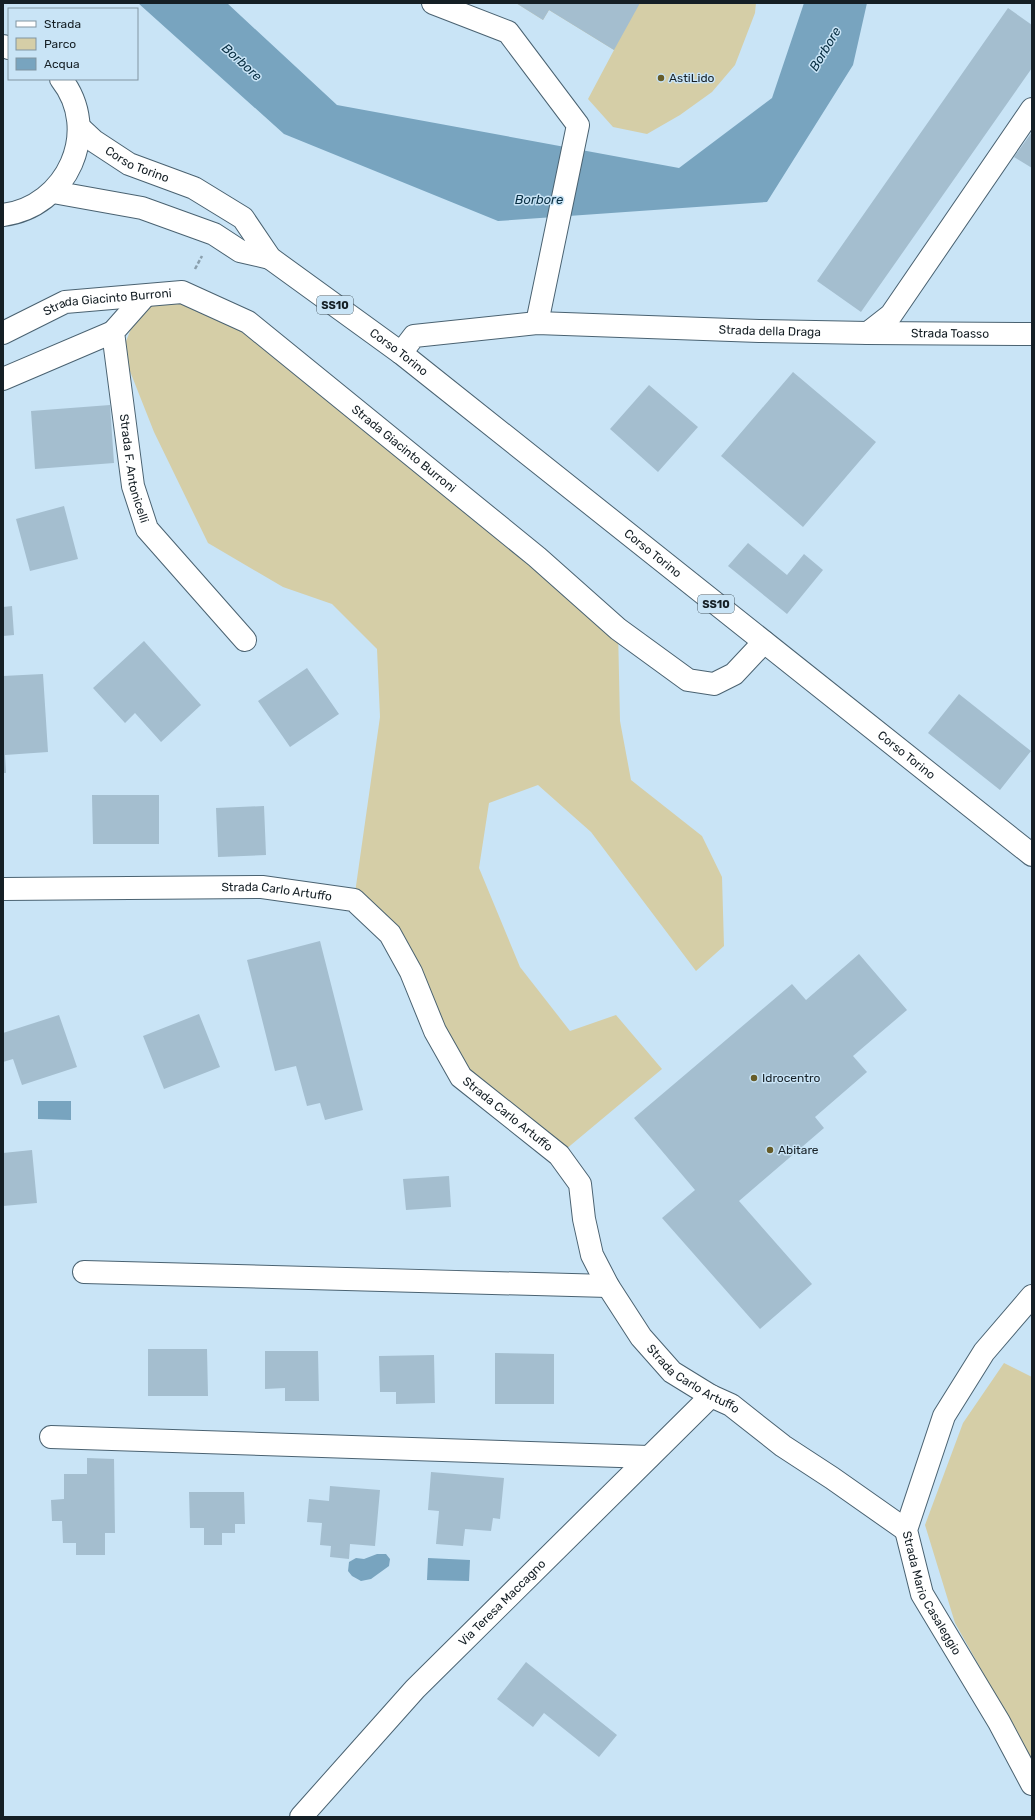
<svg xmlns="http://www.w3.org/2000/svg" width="1035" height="1820" font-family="Rubik,sans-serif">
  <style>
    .green { fill: #d5cea7 }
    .water { fill: #78a4bf }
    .building { fill: #a4becf }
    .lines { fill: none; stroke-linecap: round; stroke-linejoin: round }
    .minor-casing { stroke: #4a6271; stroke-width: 24 }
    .major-casing { stroke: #4a6271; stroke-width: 24 }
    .path { stroke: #8a9fad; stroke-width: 2.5; stroke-dasharray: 4 2; stroke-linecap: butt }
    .minor { stroke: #fff; stroke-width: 22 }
    .major { stroke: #fff; stroke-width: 22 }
    .poi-dot { fill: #665c28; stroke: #c9e4f6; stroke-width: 1.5 }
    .labels { text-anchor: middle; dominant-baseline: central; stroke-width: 3; stroke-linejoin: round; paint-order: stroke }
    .shield { fill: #c9e4f6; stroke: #4b5a64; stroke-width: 1 }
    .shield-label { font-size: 11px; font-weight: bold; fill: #151f25 }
    .poi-label { font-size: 12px; fill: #151f25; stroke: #c9e4f6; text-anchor: start }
    .street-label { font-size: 12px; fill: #151f25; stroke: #c9e4f6 }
    .water-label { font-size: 13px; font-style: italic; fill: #092f43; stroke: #c9e4f6 }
  </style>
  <rect width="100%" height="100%" fill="#c9e4f6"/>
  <!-- green -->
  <path class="green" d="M 516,3 L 756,3 L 755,13 L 735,65 L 712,92 L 680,115 L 647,134 L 613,127 L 588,99 L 614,50 L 549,10 L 543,20 Z
    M 182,292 L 248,322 L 618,629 L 620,721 L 631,780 L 702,836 L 722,877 L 724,946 L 696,971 L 591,832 L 538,785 L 489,803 L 479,868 L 520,967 L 570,1031 L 616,1015 L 662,1069 L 559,1155 L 461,1077 L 411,972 L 354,900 L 380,717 L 377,649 L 332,604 L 283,587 L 208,543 L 154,432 L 122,351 L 144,297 Z
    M 1004,1363 L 1032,1377 L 1032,1760 L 955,1623 L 925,1525 L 963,1423 Z"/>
  <!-- water -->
  <path class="water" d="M 138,3 L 227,3 L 337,105 L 679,168 L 772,98 L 804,3 L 867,3 L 853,65 L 767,202 L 498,221 L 284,134 Z
    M 38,1101 L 71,1101 L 71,1120 L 38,1119 Z
    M 377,1554 L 386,1554 L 390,1559 L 389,1566 L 371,1579 L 361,1581 L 352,1576 L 348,1571 L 349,1562 L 356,1558 L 364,1559 Z
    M 428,1558 L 470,1560 L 469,1581 L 427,1580 Z"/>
  <!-- building -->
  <path class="building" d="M 516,3 L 640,3 L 614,50 L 549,10 L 543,20 Z
    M 1008,8 L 1032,25 L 1032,68 L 861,312 L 817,281 Z
    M 1032,132 L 1032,168 L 1014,157 Z
    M 793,372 L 876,442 L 803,527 L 721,456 Z
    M 649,385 L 698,427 L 658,472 L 610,429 Z
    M 110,405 L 114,463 L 35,469 L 31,411 Z
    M 64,506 L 78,559 L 30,571 L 16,519 Z
    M 748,543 L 787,575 L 804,554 L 823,570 L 787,614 L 728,566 Z
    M 12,606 L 14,635 L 3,636 L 3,607 Z
    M 144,641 L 201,705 L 161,742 L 135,713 L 125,723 L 93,688 Z
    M 307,668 L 339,714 L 290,747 L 258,701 Z
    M 43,674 L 48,752 L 5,755 L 6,773 L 3,773 L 3,676 Z
    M 959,694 L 1031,751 L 1000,790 L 928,733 Z
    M 92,795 L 159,795 L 159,844 L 93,844 Z
    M 264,806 L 266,855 L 218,857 L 216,808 Z
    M 320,941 L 363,1110 L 325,1120 L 320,1103 L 307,1106 L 296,1066 L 275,1071 L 247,960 Z
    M 859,954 L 907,1010 L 853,1056 L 867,1072 L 815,1117 L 824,1128 L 739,1201 L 812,1284 L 760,1329 L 662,1218 L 695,1190 L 634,1118 L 792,984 L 806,1000 Z
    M 199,1014 L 220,1067 L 164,1089 L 143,1036 Z
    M 59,1015 L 77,1067 L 22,1085 L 13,1059 L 3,1062 L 3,1033 Z
    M 32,1150 L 37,1203 L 3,1206 L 3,1153 Z
    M 449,1176 L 451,1207 L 406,1210 L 403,1179 Z
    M 148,1349 L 207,1349 L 208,1396 L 148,1396 Z
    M 265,1351 L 318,1351 L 319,1401 L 285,1401 L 285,1388 L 265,1389 Z
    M 495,1353 L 554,1354 L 554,1404 L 495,1404 Z
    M 434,1355 L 435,1403 L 396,1404 L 396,1392 L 380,1392 L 379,1356 Z
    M 87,1458 L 114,1459 L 115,1533 L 105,1533 L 105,1555 L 76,1555 L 76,1543 L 63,1543 L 62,1521 L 52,1521 L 51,1500 L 64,1499 L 64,1474 L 87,1474 Z
    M 431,1472 L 504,1478 L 500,1519 L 493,1518 L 491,1531 L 465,1529 L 463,1546 L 436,1544 L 439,1511 L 428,1510 Z
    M 330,1486 L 380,1490 L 375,1546 L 350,1544 L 349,1559 L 330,1557 L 331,1546 L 320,1545 L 322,1523 L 307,1522 L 309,1499 L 329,1501 Z
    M 189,1492 L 244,1492 L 245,1524 L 235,1524 L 235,1533 L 222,1533 L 222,1545 L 204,1545 L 204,1528 L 190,1528 Z
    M 526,1662 L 617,1735 L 599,1757 L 544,1713 L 533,1727 L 497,1699 Z"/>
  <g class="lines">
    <!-- minor casing -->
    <g class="minor-casing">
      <g id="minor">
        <path d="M 433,3 L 508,32 L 578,125 L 537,323"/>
        <path id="s1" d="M 144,297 L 113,332 L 133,486 L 147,529 L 245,640"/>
        <path id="s2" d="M 3,333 L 65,302 L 182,292 L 248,322 L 537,557 L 618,629 L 688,680 L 714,684 L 734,674 L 764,642"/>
        <path id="s3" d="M 868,333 L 1032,334"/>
        <path id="s4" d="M 401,353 L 414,336 L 537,323 L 759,331 L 868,333 L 891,315 L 1032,109"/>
        <path d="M 3,379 L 113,332"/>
        <path id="s5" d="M 3,889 L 262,887 L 354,900 L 390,934 L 411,972 L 435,1031 L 461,1077 L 559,1155 L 580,1184 L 584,1219 L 592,1255 L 608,1286 L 641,1337 L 672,1372 L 711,1396 L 731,1405 L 783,1446 L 832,1478 L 906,1530"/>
        <path d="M 84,1272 L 608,1286"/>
        <path id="s6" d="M 1032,1296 L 984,1352 L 944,1416 L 906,1530 L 922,1594 L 999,1722 L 1032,1784"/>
        <path d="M 51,1437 L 649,1457"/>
        <path id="s7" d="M 301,1817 L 415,1689 L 711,1396"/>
      </g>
    </g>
    <!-- major casing -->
    <g class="major-casing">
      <g id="major">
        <path d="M 3,46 L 9,48"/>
        <path id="s8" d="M 79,127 L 94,141 L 129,164 L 194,188 L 243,218 L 270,258 L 401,353 L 1032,855"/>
        <path d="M 53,192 L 142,208 L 214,234 L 240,251 L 270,258"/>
        <path d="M 3,215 C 67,207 102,131 61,79"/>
      </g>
    </g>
    <!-- path -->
    <path class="path" d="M 195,269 L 202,256"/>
    <!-- minor -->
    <use href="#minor" class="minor"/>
    <!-- major -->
    <use href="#major" class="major"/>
  </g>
  <!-- markers -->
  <g class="poi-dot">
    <circle cx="661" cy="78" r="4"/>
    <circle cx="754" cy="1078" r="4"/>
    <circle cx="770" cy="1150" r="4"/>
  </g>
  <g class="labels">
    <!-- shield labels -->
    <g class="shield">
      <rect x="317" y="296" width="36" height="18" rx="3"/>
      <rect x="698" y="595" width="36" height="18" rx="3"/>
    </g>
    <g class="shield-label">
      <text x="335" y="305">SS10</text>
      <text x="716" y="604">SS10</text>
    </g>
    <!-- poi labels -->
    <g class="poi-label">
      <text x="669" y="78">AstiLido</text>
      <text x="762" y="1078">Idrocentro</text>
      <text x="778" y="1150">Abitare</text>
    </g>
    <!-- street labels -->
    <g class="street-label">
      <text stroke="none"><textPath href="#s8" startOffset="70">Corso Torino</textPath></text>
      <text stroke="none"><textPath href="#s2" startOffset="111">Strada Giacinto Burroni</textPath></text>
      <text stroke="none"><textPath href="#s4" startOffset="378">Strada della Draga</textPath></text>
      <text stroke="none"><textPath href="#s3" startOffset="82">Strada Toasso</textPath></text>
      <text stroke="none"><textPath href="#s8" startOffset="397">Corso Torino</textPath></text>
      <text stroke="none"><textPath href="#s2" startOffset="460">Strada Giacinto Burroni</textPath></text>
      <text stroke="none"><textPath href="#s1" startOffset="185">Strada F. Antonicelli</textPath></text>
      <text stroke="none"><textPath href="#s8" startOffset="721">Corso Torino</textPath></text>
      <text stroke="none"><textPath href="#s8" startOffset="1045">Corso Torino</textPath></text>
      <text stroke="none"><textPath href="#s5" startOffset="274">Strada Carlo Artuffo</textPath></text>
      <text stroke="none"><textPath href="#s5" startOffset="621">Strada Carlo Artuffo</textPath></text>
      <text stroke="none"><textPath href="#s5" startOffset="958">Strada Carlo Artuffo</textPath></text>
      <text stroke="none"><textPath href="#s6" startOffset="338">Strada Mario Casaleggio</textPath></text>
      <text stroke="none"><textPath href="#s7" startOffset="294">Via Teresa Maccagno</textPath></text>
    </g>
    <!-- water labels -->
    <g class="water-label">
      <text transform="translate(825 49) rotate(-59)">Borbore</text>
      <text transform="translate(242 62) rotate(42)">Borbore</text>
      <text x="539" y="199">Borbore</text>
    </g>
  </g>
  <!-- border -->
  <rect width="1035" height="1820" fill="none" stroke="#151f25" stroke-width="8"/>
  <!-- legend -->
  <rect x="8" y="8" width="130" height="72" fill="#c9e4f6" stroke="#8195a2"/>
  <rect x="16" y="21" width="20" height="6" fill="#ffffff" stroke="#8195a2"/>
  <text x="44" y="28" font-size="12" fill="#151f25">Strada</text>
  <rect x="16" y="38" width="20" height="12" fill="#d5cea7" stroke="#8195a2"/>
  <text x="44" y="48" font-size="12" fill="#151f25">Parco</text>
  <rect x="16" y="58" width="20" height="12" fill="#78a4bf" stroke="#8195a2"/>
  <text x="44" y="68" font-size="12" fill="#151f25">Acqua</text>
</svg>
